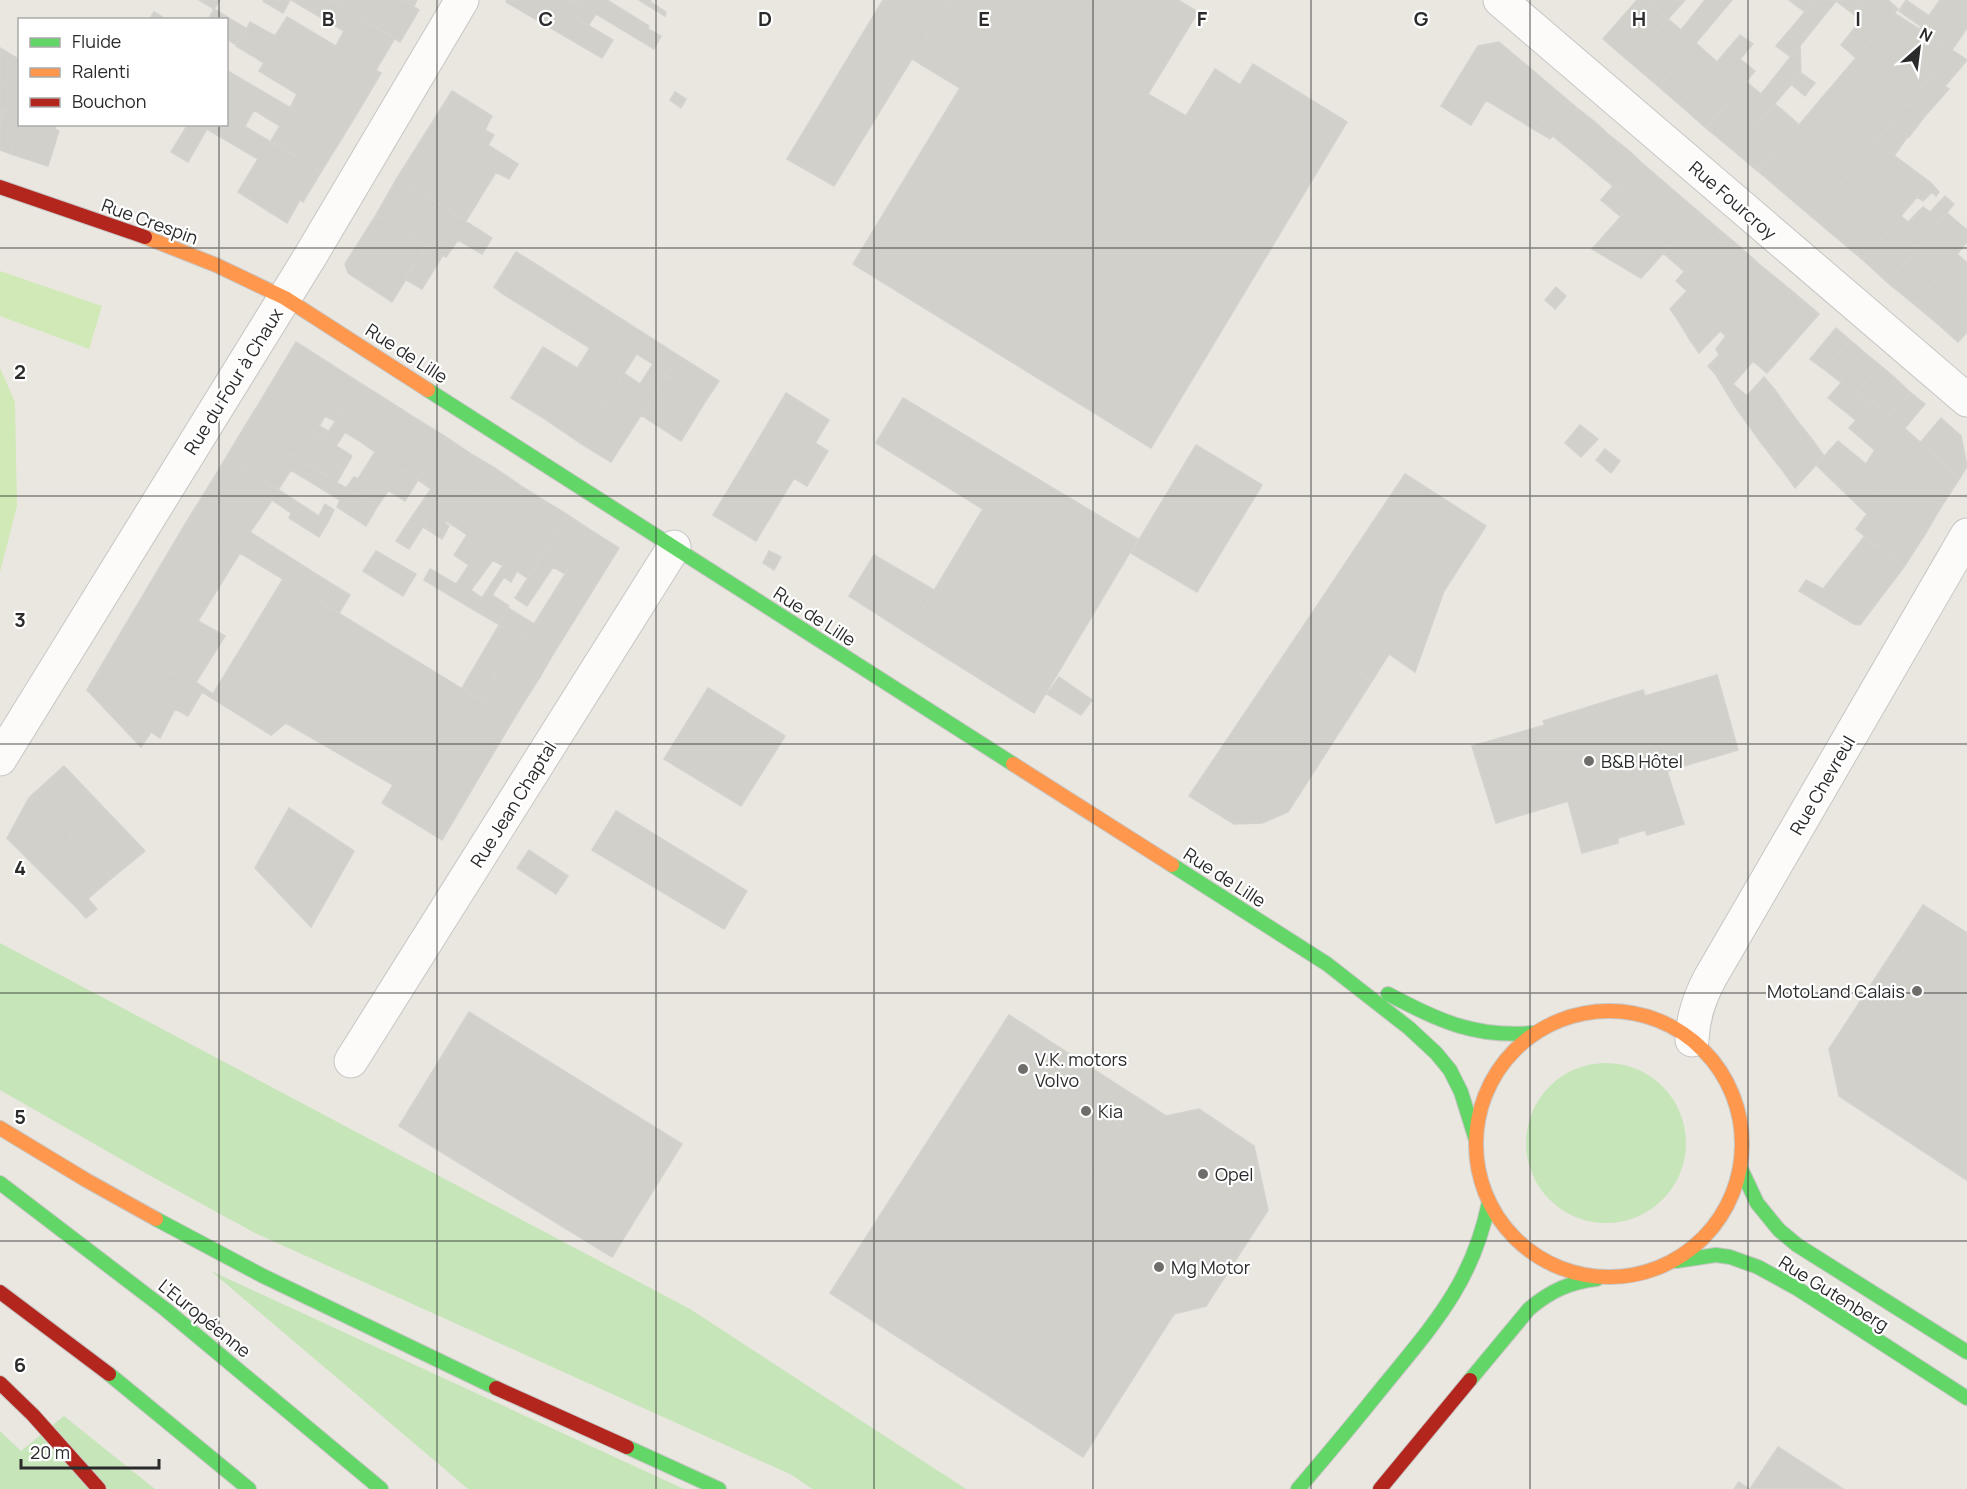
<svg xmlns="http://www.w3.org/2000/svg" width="1967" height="1489" font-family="Manrope,sans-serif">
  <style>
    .green { fill: #c6e5b9 }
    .pitch { fill: #d1e9b7 }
    .building { fill: #d2d0cb; stroke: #d4d2cc; stroke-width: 1.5 }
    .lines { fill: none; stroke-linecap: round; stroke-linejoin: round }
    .street-casing { stroke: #c7c6c5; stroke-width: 35 }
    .fast-casing { stroke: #c7c6c5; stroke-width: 16 }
    .slow-casing { stroke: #c7c6c5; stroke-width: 16 }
    .jam-casing { stroke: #c7c6c5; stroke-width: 16 }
    .street { stroke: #fcfbfa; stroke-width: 33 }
    .fast { stroke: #63d668; stroke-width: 14 }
    .slow { stroke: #ff974d; stroke-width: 14 }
    .jam { stroke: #b3261e; stroke-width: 14 }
    .grid { fill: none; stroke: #2b2b2b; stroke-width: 1.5; stroke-opacity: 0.55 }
    .poi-dot { fill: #6e6d6a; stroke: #fff; stroke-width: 2 }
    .labels { text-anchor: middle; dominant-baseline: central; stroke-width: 4.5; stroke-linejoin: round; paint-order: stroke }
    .street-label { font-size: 18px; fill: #2b2b2b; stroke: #fff }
    .poi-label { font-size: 18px; fill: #2b2b2b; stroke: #fff; text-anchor: start }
    .grid-label { font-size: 20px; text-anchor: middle; font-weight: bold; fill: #2b2b2b; stroke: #fff; stroke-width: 4.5; stroke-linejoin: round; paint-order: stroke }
  </style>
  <rect width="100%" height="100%" fill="#eae7e0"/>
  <!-- green -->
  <path class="green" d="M 0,943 L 690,1309 L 966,1489 L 812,1489 L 792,1475 L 255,1233 L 147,1174 L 0,1090 Z
    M1526 1143a80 80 0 1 1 160 0a80 80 0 1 1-160 0Z
    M 211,1271 L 684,1489 L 468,1489 Z
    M 64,1416 L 155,1489 L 0,1489 L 0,1431 L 21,1451 Z"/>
  <!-- pitch -->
  <path class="pitch" d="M 0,271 L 102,306 L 89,349 L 0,316 Z
    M 0,368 L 15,402 L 17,506 L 0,572 Z"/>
  <!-- building -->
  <path class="building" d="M 199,0 L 220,0 L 214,9 Z
    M 264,0 L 290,0 L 283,13 L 263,1 Z
    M 291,0 L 330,0 L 395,38 L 376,70 L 336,46 L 344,31 Z
    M 330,0 L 404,0 L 419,10 L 400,42 Z
    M 404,0 L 417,0 L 414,6 Z
    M 507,0 L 573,0 L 566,12 L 613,40 L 602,58 L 506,2 Z
    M 573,0 L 607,0 L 649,26 L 648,29 L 661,36 L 654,49 Z
    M 573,0 L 596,14 L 588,26 L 566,12 Z
    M 639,0 L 651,0 L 650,2 L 666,12 L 665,16 Z
    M 883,0 L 948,0 L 834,186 L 787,159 Z
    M 948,0 L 1178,0 L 1198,12 L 1148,94 L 1186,116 L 1215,69 L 1240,85 L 1253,64 L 1347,122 L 1151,448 L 853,264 L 960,88 L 912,59 Z
    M 1637,0 L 1647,0 L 1668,19 L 1631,63 L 1603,39 Z
    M 1647,0 L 1685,0 L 1668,19 Z
    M 1705,0 L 1732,0 L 1659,87 L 1631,63 L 1668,19 L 1681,30 Z
    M 1789,0 L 1815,0 L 1805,12 Z
    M 1815,0 L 1863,0 L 1852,13 L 1836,1 L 1791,57 L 1776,46 Z
    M 1863,0 L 1888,0 L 1898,9 L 1856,58 L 1841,45 L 1861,20 L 1852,13 Z
    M 1906,0 L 1929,16 L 1922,27 L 1899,11 Z
    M 1940,0 L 1967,0 L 1967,28 L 1952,50 L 1919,30 Z
    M 214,9 L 247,29 L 237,45 L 226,39 L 226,20 L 208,20 Z
    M 154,12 L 167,20 L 149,20 Z
    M 1894,13 L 1952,50 L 1813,218 L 1759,172 Z
    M 287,17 L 381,73 L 361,107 L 243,36 L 250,22 L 275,36 Z
    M 1740,35 L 1753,44 L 1740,59 L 1755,71 L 1706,128 L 1680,105 Z
    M 243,36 L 361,107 L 342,138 L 290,108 L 297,94 L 259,71 L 264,63 L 236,46 Z
    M 1499,42 L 1563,96 L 1535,130 L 1486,100 L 1471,125 L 1441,106 L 1478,46 Z
    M 1696,43 L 1717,62 L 1680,105 L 1659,87 Z
    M 1800,45 L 1801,73 L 1734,151 L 1706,128 L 1745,81 L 1761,94 Z
    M 0,48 L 20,60 L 20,89 L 0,80 Z
    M 1952,50 L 1967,60 L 1945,86 L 1930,76 Z
    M 226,70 L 342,138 L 321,172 L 271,141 L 280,126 L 254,110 L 245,126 L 226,115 Z
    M 1801,73 L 1808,78 L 1803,84 L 1796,78 Z
    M 1930,76 L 1949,89 L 1925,116 L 1907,104 Z
    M 1796,78 L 1810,89 L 1805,96 L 1791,84 Z
    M 1808,78 L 1815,83 L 1810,89 L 1803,84 Z
    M 0,80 L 20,89 L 20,115 L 0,108 Z
    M 452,91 L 492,116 L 485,130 L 494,135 L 488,145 L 518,164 L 509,179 L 496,172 L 466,221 L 397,178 Z
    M 675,92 L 686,99 L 681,108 L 670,100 Z
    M 1563,96 L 1577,108 L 1550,139 L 1535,130 Z
    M 1775,104 L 1795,121 L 1755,169 L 1734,151 Z
    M 1907,104 L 1925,116 L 1909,137 L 1891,124 Z
    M 0,108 L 5,109 L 0,124 Z
    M 1577,108 L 1595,122 L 1570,150 L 1553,136 Z
    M 5,109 L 20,115 L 20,124 L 21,124 L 11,154 L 0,150 L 0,124 Z
    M 226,115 L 321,172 L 303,202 L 300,200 L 287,223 L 238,192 L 258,159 L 207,129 L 188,162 L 171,152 L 188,124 L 226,124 Z
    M 1795,121 L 1799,125 L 1759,172 L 1755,169 Z
    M 1595,122 L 1609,135 L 1586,163 L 1570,150 Z
    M 21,124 L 57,124 L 55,129 L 59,131 L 48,166 L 11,154 Z
    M 1891,124 L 1908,136 L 1894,156 L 1876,142 Z
    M 1609,135 L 1627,149 L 1603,178 L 1586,163 Z
    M 1876,142 L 1930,182 L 1863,260 L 1813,218 Z
    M 1627,149 L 1642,163 L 1619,191 L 1603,178 Z
    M 1642,163 L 1657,176 L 1633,203 L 1619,191 Z
    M 1657,176 L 1700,213 L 1641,278 L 1592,249 Z
    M 397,178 L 492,238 L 482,254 L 458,240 L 446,257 L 376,215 Z
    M 1930,182 L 1939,192 L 1936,196 L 1932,192 L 1923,201 L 1917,197 Z
    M 1613,186 L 1633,203 L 1621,217 L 1601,200 Z
    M 1945,196 L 1954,204 L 1888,283 L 1863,260 L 1901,216 L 1908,222 L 1923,207 L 1930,212 Z
    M 1700,213 L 1721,231 L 1685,272 L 1664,254 Z
    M 1947,213 L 1967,230 L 1967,242 L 1915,305 L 1888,283 Z
    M 376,215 L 427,245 L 392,302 L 348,273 L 345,264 Z
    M 1721,231 L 1739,246 L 1676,317 L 1670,309 L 1687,291 L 1676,281 Z
    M 427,245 L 443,255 L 422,289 L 405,279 Z
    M 1739,246 L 1760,265 L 1690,340 L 1676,317 Z
    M 516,252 L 526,258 L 503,294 L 494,287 Z
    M 1957,254 L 1967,263 L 1967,290 L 1939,325 L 1915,305 Z
    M 526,258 L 648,336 L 580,443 L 545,419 L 590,348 L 503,294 Z
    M 1760,265 L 1792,291 L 1716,375 L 1708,366 L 1719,355 L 1716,349 L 1726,336 L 1720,331 L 1699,353 L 1690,340 Z
    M 1556,287 L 1566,296 L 1555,309 L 1545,300 Z
    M 1967,290 L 1967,332 L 1958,342 L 1939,325 Z
    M 1792,291 L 1819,314 L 1767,373 L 1753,361 L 1733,384 L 1747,396 L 1736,408 L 1716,375 Z
    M 1836,328 L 1850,340 L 1825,370 L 1810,359 Z
    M 648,336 L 679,356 L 611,462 L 580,443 L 624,373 L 640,384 L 653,364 L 637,354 Z
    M 1850,340 L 1864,352 L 1839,381 L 1825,370 Z
    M 296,342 L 360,383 L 335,421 L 325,416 L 319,426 L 328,431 L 324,438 L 261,400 Z
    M 543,347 L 577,368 L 545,419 L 511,398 Z
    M 1864,352 L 1881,366 L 1855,394 L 1839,381 Z
    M 679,356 L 719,381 L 705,402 L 665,376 Z
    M 1881,366 L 1895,378 L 1870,405 L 1855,394 Z
    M 665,376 L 705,402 L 681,441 L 641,415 Z
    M 1764,377 L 1775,390 L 1747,423 L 1736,408 Z
    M 1895,378 L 1911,393 L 1890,416 L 1874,401 Z
    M 360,383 L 387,400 L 361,442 L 333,425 Z
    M 1841,383 L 1870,405 L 1857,421 L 1828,398 Z
    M 1775,390 L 1787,407 L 1759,440 L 1747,423 Z
    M 786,393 L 829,420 L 815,443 L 828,451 L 807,486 L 751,452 Z
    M 1911,393 L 1925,404 L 1904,429 L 1890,416 Z
    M 903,398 L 1138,539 L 1034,713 L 908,634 L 983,509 L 876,443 Z
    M 261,400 L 316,433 L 307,447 L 344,470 L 337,482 L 245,426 Z
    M 387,400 L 415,418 L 365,499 L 346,488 L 354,477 L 358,479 L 375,452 L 361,442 Z
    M 1874,401 L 1960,478 L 1941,507 L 1849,428 Z
    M 1787,407 L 1799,423 L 1772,457 L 1759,440 Z
    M 415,418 L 446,437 L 418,480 L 402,470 L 377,507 L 365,499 Z
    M 1941,418 L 1961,436 L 1967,466 L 1960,478 L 1920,443 Z
    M 1799,423 L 1811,438 L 1783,471 L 1772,457 Z
    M 333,425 L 345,432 L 336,446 L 324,438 Z
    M 1580,425 L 1598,439 L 1581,457 L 1565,443 Z
    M 245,426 L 377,507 L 366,526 L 337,507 L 340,500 L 291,470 L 278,490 L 227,456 Z
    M 316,433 L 352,456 L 344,470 L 307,447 Z
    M 446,437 L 471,454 L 419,533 L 407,524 L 431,489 L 418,480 Z
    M 1811,438 L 1824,456 L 1795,488 L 1783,471 Z
    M 1838,441 L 1866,464 L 1875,450 L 1941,507 L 1924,536 L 1827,453 Z
    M 1196,445 L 1262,485 L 1197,592 L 1131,553 Z
    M 1605,449 L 1620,461 L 1611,473 L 1596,460 Z
    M 751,452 L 794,478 L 756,541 L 713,515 Z
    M 1827,453 L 1924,536 L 1904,567 L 1856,529 L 1867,514 L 1816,465 Z
    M 471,454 L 495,468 L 457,528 L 446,521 L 445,524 L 449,526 L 442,539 L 423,527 Z
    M 227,456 L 328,522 L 319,537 L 289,518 L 291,513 L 272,500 L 258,521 L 207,489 Z
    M 495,468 L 521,486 L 469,565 L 454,555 L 467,535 L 457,528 Z
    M 402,470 L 418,480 L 405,501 L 388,490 Z
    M 1405,474 L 1486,526 L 1444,591 L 1415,672 L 1379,647 L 1362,674 L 1298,634 Z
    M 521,486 L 545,501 L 503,566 L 493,560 L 471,590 L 482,598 L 474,610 L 449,595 Z
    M 207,489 L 258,521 L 250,532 L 332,584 L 321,602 L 187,521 Z
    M 545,501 L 568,515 L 527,578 L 517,571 L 511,582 L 504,577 L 492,595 L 509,606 L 498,624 L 474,610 Z
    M 325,504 L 334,510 L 328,522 L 319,516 Z
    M 568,515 L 592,531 L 565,574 L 553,567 L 527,606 L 515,598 Z
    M 187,521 L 240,553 L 198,621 L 225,636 L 196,682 L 213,694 L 283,579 L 513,720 L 442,840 L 382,803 L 393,785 L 286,723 L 271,735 L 117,639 Z
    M 407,524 L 419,533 L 409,549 L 396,541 Z
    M 592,531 L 619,548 L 552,656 L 524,640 Z
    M 1864,537 L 1904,567 L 1860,625 L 1854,624 L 1799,591 L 1806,580 L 1823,589 Z
    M 376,551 L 416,574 L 403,596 L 363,571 Z
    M 769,551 L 781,557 L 774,570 L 763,563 Z
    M 874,555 L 934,590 L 908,634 L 849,596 Z
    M 430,569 L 456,584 L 449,595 L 424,580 Z
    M 332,584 L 350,595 L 339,613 L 321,602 Z
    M 508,608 L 534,624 L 524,640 L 498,624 Z
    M 499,625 L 552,656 L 540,677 L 506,657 L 479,699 L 462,688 Z
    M 1298,634 L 1362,674 L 1338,711 L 1349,717 L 1288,812 L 1262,823 L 1234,824 L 1189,796 Z
    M 117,639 L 202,692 L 188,716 L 175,709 L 160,738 L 151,732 L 141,747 L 87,690 Z
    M 1379,647 L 1389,654 L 1372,681 L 1362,674 Z
    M 506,657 L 540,677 L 526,699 L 493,678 Z
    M 1362,674 L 1372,681 L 1349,717 L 1338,711 Z
    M 1717,675 L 1738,750 L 1667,771 L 1684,824 L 1647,835 L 1645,830 L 1618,838 L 1618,843 L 1582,853 L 1568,801 L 1496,823 L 1472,746 L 1545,725 L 1543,721 L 1643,690 L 1645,696 Z
    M 1059,677 L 1092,700 L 1081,715 L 1047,694 Z
    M 493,678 L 526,699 L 513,720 L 479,699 Z
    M 708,688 L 785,736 L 741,806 L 664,759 Z
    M 64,766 L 145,851 L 112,878 L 33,794 Z
    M 33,794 L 72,835 L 37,868 L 7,838 L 29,798 Z
    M 289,808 L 354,851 L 311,927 L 255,868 Z
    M 616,811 L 747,891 L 724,929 L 592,850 Z
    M 72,835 L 112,878 L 77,908 L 37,868 Z
    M 529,850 L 568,876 L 556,894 L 517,868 Z
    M 88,899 L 97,909 L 86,918 L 77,908 Z
    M 1923,905 L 1967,933 L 1967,1180 L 1839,1096 L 1829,1049 Z
    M 469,1012 L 682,1144 L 612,1257 L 399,1126 Z
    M 1009,1015 L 1138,1098 L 958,1376 L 830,1293 Z
    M 1138,1098 L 1166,1116 L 1199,1109 L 1254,1146 L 1268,1210 L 1206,1306 L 1174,1314 L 1083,1457 L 958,1376 Z
    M 1778,1447 L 1843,1489 L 1750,1489 Z
    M 1739,1482 L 1749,1489 L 1734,1489 Z"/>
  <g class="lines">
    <!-- street casing -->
    <g class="street-casing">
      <path id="street" d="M 1500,0 L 1967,400
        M 0,759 L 311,255 L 462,0
        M 1692,1040 C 1693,1017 1699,999 1710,978 L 1967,535
        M 351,1061 L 674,547"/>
    </g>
    <!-- fast casing -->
    <g class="fast-casing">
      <path id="fast" d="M 428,390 L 1013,764
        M 1172,865 L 1327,964 L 1409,1028 L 1436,1053 L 1450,1070 L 1461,1092 L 1476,1140
        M 1388,994 C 1440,1021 1474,1038 1534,1033
        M 1741,1169 L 1757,1203 L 1779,1230 L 1797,1245 L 1967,1352
        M 0,1183 L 165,1309 L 381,1489
        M 156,1219 L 263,1276 L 496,1388
        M 1676,1261 L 1716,1255 L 1730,1257 L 1758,1267 L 1798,1289 L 1967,1398
        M 109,1374 L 249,1489
        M 1470,1380 L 1529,1309 C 1550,1291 1570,1282 1597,1279
        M 627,1447 L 719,1489
        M 1298,1489 C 1328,1454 1357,1419 1386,1383 C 1435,1323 1473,1281 1489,1202"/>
    </g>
    <!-- slow casing -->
    <g class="slow-casing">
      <path id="slow" d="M 145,237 L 216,265 L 285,298 L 428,390
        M 1013,764 L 1172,865
        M1476 1144a133 133 0 1 1 266 0a133 133 0 1 1-266 0Z
        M 0,1128 L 86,1180 L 156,1219"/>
    </g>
    <!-- jam casing -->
    <g class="jam-casing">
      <path id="jam" d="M 0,187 L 145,237
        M 0,1292 L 109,1374
        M 0,1383 L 33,1415 L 99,1489
        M 496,1388 L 627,1447
        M 1380,1489 L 1470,1380"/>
    </g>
    <!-- street -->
    <use href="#street" class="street"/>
    <!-- fast -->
    <use href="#fast" class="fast"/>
    <!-- slow -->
    <use href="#slow" class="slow"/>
    <!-- jam -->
    <use href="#jam" class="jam"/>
  </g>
  <!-- grid -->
  <path class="grid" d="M 219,0 L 219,20M 437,0 L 437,1489M 656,0 L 656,1489M 874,0 L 874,1489M 1093,0 L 1093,1489M 1311,0 L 1311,1489M 1530,0 L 1530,1489M 1748,0 L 1748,1489M 219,124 L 219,1489M 0,248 L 1967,248M 0,496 L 1967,496M 0,744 L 1967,744M 0,993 L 1967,993M 0,1241 L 1967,1241"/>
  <!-- markers -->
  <g class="poi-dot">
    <circle cx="1589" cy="761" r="6"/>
    <circle cx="1917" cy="991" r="6"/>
    <circle cx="1023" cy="1069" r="6"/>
    <circle cx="1086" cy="1111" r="6"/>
    <circle cx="1203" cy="1174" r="6"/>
    <circle cx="1159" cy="1267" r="6"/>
  </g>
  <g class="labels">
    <!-- street labels -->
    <g class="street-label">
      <text transform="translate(1733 200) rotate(41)">Rue Fourcroy</text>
      <text transform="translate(150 221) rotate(20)">Rue Crespin</text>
      <text transform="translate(407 353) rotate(33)">Rue de Lille</text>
      <text transform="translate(233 381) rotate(-58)">Rue du Four à Chaux</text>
      <text transform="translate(815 616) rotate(33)">Rue de Lille</text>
      <text transform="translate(1822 785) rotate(-60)">Rue Chevreul</text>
      <text transform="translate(513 804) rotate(-58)">Rue Jean Chaptal</text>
      <text transform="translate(1225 877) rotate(33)">Rue de Lille</text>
      <text transform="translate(1834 1293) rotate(32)">Rue Gutenberg</text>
      <text transform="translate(205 1318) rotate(39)">L'Européenne</text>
    </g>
    <!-- poi labels -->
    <g class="poi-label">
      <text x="1601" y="761">B&amp;B Hôtel</text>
      <text x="1905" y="991" text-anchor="end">MotoLand Calais</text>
      <text x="1035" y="1059">V.K. motors<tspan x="1035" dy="21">Volvo</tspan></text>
      <text x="1098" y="1111">Kia</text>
      <text x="1215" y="1174">Opel</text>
      <text x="1171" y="1267">Mg Motor</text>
    </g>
  </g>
  <g class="grid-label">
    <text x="328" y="26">B</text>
    <text x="546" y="26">C</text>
    <text x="765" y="26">D</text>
    <text x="984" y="26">E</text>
    <text x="1202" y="26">F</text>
    <text x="1421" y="26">G</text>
    <text x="1639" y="26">H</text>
    <text x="1858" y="26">I</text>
    <text x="20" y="379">2</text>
    <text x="20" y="627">3</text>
    <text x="20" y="875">4</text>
    <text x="20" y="1124">5</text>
    <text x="20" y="1372">6</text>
  </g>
  <!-- legend -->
  <rect x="18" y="18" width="210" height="108" fill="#ffffff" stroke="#aaaaaa" stroke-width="1.5"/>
  <rect x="30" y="38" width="30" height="9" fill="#63d668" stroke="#aaaaaa" stroke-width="1.5"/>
  <text x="72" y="48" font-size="18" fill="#2b2b2b">Fluide</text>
  <rect x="30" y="68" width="30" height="9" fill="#ff974d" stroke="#aaaaaa" stroke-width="1.5"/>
  <text x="72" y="78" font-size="18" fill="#2b2b2b">Ralenti</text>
  <rect x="30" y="98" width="30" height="9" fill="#b3261e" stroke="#aaaaaa" stroke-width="1.5"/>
  <text x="72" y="108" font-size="18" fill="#2b2b2b">Bouchon</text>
  <!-- north arrow -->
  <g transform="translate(1919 48) rotate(28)" stroke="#ffffff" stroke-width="4.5" paint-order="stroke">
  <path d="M0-4.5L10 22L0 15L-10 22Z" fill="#2b2b2b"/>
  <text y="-9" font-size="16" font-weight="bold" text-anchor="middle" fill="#2b2b2b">N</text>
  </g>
  <!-- scale -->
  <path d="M21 1459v9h138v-9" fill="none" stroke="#2b2b2b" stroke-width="3"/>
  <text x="30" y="1459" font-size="18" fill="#2b2b2b" stroke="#ffffff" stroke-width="4.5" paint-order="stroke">20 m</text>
</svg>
